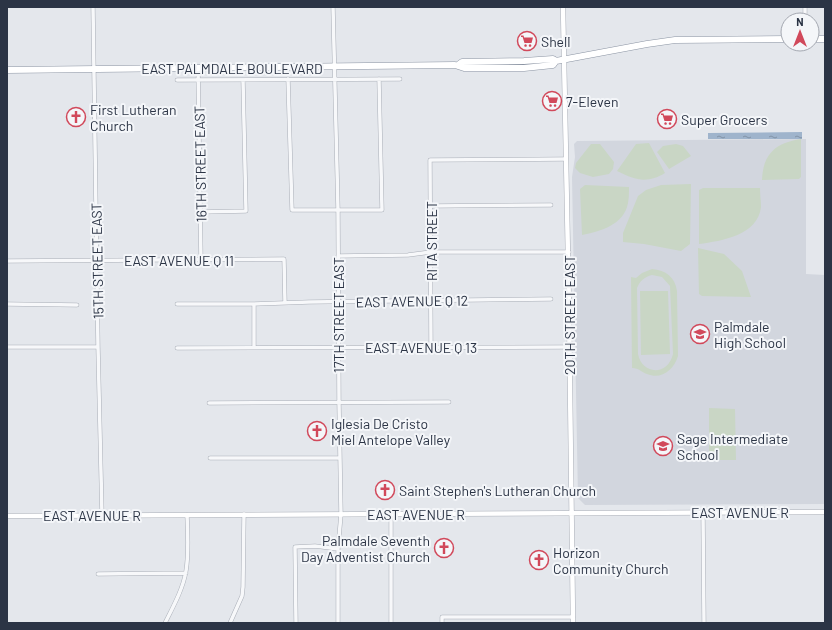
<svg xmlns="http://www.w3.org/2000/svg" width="832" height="630" font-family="Barlow,sans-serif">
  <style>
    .built { fill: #d2d6de }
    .garden { fill: #c9d6c5; fill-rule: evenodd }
    .water { fill: url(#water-ripples) }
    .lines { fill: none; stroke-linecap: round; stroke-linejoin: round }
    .street-casing { stroke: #a9aeb7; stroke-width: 4.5 }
    .secondary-casing { stroke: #a9aeb7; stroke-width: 5.5 }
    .highway-casing { stroke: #8b94a3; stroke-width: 7 }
    .street { stroke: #f7f8fa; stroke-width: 3.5 }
    .secondary { stroke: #fff; stroke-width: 4.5 }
    .highway { stroke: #fff; stroke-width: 6 }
    .labels { text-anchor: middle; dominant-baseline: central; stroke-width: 4; stroke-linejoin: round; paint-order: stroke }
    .poi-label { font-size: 14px; fill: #2b3445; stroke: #f4f6f9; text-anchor: start }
    .street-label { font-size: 14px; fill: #2b3445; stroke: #f4f6f9 }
  </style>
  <defs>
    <pattern id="water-ripples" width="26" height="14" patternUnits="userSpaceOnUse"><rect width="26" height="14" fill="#9fb4cc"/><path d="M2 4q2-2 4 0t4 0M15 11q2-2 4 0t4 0" fill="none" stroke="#8293a7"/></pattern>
  </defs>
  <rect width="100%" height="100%" fill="#e4e7ec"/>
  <!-- built -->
  <path class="built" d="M 806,139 L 806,274 L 825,275 L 825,504 L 585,505 L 578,498 L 572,177 L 575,157 L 574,144 L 577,141 Z"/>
  <!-- garden -->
  <path class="garden" d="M 801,139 L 801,177 L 799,179 L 762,180 C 763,153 776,143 801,139 Z
    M 649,143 L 665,173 C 647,184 635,180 617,171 L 636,144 Z
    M 591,144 L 600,144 L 614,162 L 613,169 L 609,174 L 593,177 L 580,173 L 575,168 L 576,163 Z
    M 676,144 L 683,146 L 691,156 L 669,169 L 657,152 L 663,146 Z
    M 691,184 L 690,244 L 681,251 L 644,244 L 623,242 L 623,233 L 638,196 L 646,190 L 661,185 Z
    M 585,185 L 629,187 C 629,192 629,198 628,203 C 624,225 601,231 582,235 L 580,189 Z
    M 703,188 L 760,188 C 760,195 761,201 761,207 C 758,235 722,241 699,244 L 699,190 Z
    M 698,248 L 724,254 L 742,271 L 751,297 L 702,296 L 699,294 Z
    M 652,269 C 666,270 675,277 677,291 L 678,356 C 674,370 661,380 647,374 C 641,372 639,368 632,368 L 631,277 L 636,278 L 642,273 ZM 652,275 L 662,277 L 670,286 L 673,354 C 668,376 642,375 638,354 L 637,288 C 640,281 644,277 652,275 Z
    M 640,291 L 668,291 L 670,354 L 641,355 Z
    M 709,408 L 735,409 L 736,460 L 709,460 Z"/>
  <!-- water -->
  <path class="water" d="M 802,132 L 802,139 L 708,139 L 708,133 Z"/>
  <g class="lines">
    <!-- street casing -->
    <g class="street-casing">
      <path id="street" d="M 93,7 L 98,347 L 102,515
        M 333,7 L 338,210 L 339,403 L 341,514 L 338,549 L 338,623
        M 805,7 L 805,20
        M 198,68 L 201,260
        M 288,79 L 292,210 L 382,210 L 379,79
        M 177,80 L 400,79
        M 431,206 L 551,205
        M 201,212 L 246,211 L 243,80
        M 338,256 L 408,255 L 431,252 L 569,252
        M 7,261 L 284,259 L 285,303
        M 7,304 L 77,305
        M 177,304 L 254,304 L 309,302 L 551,299
        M 254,304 L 254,348
        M 7,347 L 98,347
        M 431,347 L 430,160 L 566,159
        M 177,348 L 569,347
        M 209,403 L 449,402
        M 210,458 L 340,458
        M 703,513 L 704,623
        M 98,574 L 186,573
        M 165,623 C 173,607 183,589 186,571 C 189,553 188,534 187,515
        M 230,623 L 242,596 L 243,587 L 244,514
        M 296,623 L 295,547 L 315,546 L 338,549
        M 391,623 L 391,515
        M 442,623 L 442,617 L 573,617"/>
    </g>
    <!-- secondary casing -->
    <g class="secondary-casing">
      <path id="secondary" d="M 563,7 C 568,212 571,418 573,623
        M 7,516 L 825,512"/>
    </g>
    <!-- highway casing -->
    <g class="highway-casing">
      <path id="highway" d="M 812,39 L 825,39
        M 458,65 L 462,62 L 524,61 L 553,59 L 556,61 L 647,44 L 675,40 L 788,39
        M 7,70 L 455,65 L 464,68 L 524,68 L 553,65 L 556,61"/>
    </g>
    <!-- street -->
    <use href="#street" class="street"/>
    <!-- secondary -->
    <use href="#secondary" class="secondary"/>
    <!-- highway -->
    <use href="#highway" class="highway"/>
  </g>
  <!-- icons -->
  <defs>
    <g id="supermarket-ring" transform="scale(1)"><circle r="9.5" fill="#f4f6f9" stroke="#d1495b" stroke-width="1.5"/><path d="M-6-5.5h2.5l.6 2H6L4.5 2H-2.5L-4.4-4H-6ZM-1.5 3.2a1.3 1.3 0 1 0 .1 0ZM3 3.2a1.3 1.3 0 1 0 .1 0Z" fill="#d1495b"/></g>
    <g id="church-ring" transform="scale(1)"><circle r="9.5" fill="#f4f6f9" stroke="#d1495b" stroke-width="1.5"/><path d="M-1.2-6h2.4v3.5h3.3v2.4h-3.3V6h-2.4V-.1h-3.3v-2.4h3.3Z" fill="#d1495b"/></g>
    <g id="school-ring" transform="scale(1)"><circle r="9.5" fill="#f4f6f9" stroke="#d1495b" stroke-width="1.5"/><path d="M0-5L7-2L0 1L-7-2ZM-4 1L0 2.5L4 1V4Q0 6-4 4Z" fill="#d1495b"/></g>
  </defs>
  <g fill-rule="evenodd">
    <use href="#supermarket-ring" x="527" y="41"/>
    <use href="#supermarket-ring" x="552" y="101"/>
    <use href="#church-ring" x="76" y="117"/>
    <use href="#supermarket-ring" x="667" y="119"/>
    <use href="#school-ring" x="700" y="334"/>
    <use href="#church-ring" x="317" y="431"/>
    <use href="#school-ring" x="663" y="446"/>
    <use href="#church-ring" x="385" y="490"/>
    <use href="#church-ring" x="444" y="548"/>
    <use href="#church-ring" x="539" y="560"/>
  </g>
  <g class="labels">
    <!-- poi labels -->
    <g class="poi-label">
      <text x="541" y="41">Shell</text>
      <text x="566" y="101">7-Eleven</text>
      <text x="90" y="109">First Lutheran<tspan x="90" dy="16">Church</tspan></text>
      <text x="681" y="119">Super Grocers</text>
      <text x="714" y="326">Palmdale<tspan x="714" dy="16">High School</tspan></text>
      <text x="331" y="423">Iglesia De Cristo<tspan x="331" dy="16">Miel Antelope Valley</tspan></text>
      <text x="677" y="438">Sage Intermediate<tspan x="677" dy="16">School</tspan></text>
      <text x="399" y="490">Saint Stephen's Lutheran Church</text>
      <text x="430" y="540" text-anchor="end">Palmdale Seventh<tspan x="430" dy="16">Day Adventist Church</tspan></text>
      <text x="553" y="552">Horizon<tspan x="553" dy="16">Community Church</tspan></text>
    </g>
    <!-- street labels -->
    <g class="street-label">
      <text x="232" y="68">EAST PALMDALE BOULEVARD</text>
      <text transform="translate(200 164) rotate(-91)">16TH STREET EAST</text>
      <text transform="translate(431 241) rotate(-90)">RITA STREET</text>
      <text x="179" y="260">EAST AVENUE Q 11</text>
      <text transform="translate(97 261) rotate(-91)">15TH STREET EAST</text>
      <text transform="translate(412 301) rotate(-1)">EAST AVENUE Q 12</text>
      <text transform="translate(338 315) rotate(-90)">17TH STREET EAST</text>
      <text transform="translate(569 315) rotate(-90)">20TH STREET EAST</text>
      <text x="421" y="347">EAST AVENUE Q 13</text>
      <text x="740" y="512">EAST AVENUE R</text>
      <text x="416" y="514">EAST AVENUE R</text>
      <text x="92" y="515">EAST AVENUE R</text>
    </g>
  </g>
  <!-- border -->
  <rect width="832" height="630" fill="none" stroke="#2b3445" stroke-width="16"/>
  <!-- north arrow -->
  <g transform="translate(800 32)"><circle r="19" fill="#f4f6f9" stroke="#a4a8b1"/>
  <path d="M0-3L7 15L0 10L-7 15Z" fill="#d1495b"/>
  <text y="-6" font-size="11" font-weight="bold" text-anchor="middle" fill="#2b3445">N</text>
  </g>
</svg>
